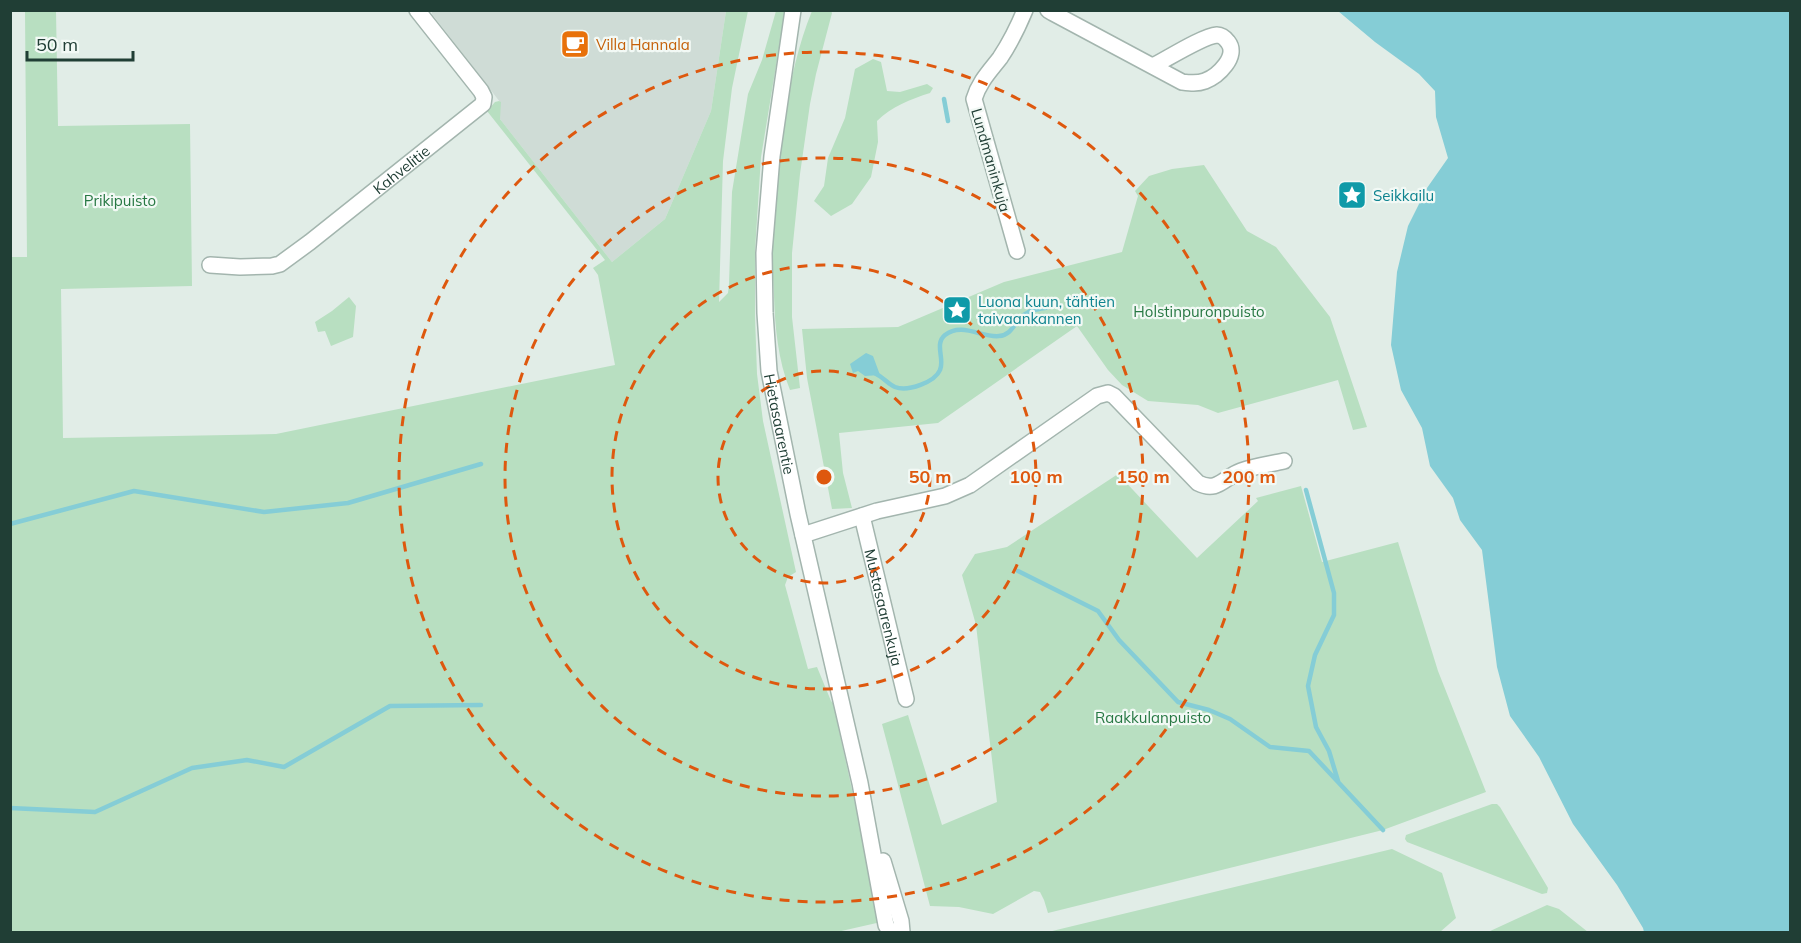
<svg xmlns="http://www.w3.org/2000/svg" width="1801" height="943" font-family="Mulish,sans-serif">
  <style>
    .built { fill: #cfdcd6 }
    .green { fill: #b8dfc1 }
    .water { fill: #85cdd6 }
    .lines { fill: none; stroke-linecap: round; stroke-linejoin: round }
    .stream { stroke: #85cdd6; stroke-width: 4.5 }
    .minor-casing { stroke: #a3b5ae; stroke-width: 18 }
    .minor { stroke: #fff; stroke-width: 15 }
    .ring { fill: none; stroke: #de580e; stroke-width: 3; stroke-dasharray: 10 8 }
    .labels { text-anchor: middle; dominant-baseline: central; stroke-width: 4.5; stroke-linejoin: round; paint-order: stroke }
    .food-label { font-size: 15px; fill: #c56008; stroke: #f2f9f5; text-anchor: start }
    .street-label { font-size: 15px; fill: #203e35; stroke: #f2f9f5 }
    .culture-label { font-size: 15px; fill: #0d838f; stroke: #f2f9f5; text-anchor: start }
    .park-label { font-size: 15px; fill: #277843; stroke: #f2f9f5 }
    .centre { fill: #de580e; stroke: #f2f9f5; stroke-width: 3 }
    .ring-label { font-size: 18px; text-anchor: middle; font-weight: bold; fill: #de580e; stroke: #f2f9f5; stroke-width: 4.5; stroke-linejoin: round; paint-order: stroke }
  </style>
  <rect width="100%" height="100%" fill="#e1ede7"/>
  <!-- built -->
  <path class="built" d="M 432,11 L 726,11 L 711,111 L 665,219 L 612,262 L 500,119 L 500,102 L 432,14 Z"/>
  <!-- green -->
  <path class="green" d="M 25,11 L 56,11 L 58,126 L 190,124 L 192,286 L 61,289 L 63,438 L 276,434 L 615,365 L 598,275 L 593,268 L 605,260 L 487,111 L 495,102 L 499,101 L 501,102 L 500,119 L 612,262 L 665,219 L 711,111 L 726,11 L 748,11 L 732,88 L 723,161 L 719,302 L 728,293 L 729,284 L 732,192 L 748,94 L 762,60 L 776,11 L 785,11 L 761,157 L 755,251 L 755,316 L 757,374 L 763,421 L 796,572 L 788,577 L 785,585 L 808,669 L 817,667 L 831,701 L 833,703 L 881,922 L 837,932 L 11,932 L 10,257 L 27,257 Z
    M 812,11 L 831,11 L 832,13 L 816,74 L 810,104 L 800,174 L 792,253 L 792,317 L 800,388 L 790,390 C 778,360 775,328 774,296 C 770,236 774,176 784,117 C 791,80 798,45 812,11 Z
    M 873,59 L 881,62 L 887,91 L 900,92 L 927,84 L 933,88 L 930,93 C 911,99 891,107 877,121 L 878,142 L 871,177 L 852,204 L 831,216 L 814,201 L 824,186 L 828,158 L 845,118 L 855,69 Z
    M 1204,165 L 1247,231 L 1276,247 L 1330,317 L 1367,427 L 1353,430 L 1338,380 L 1218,413 L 1198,405 L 1148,401 L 1122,385 L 1108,370 L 1077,326 L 938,423 L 839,433 L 843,473 L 852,508 L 832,509 L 807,378 L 802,329 L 898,327 L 1004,282 L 1122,252 L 1138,196 L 1135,191 L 1149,176 L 1172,169 Z
    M 349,297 L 356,306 L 353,337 L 331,346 L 325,331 L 318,332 L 315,322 L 332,311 Z
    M 1118,474 L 1197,558 L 1258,501 L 1256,498 L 1301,486 L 1322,562 L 1398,542 L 1438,671 L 1486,792 L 1383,830 L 1048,913 L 1044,900 L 1040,892 L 1034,891 L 993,914 L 959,907 L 930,906 L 882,724 L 908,715 L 942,825 L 997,802 L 976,625 L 962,575 L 975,554 L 1007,547 Z
    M 1492,804 L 1497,804 L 1500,807 L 1548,888 L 1547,893 L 1542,894 L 1407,842 L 1405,839 L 1406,835 Z
    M 1392,849 L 1442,873 L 1456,918 L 1440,932 L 1254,932 L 1252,931 L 1244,932 L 1048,932 Z
    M 1547,905 L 1559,909 L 1588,932 L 1488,932 Z"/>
  <!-- water -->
  <path class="water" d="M 1338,11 L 1790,11 L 1790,932 L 1644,932 L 1643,928 L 1617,885 L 1573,824 L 1539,757 L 1510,716 L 1497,667 L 1482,550 L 1460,520 L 1453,498 L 1430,466 L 1422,428 L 1401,390 L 1391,345 L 1397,272 L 1408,226 L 1427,188 L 1448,158 L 1436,117 L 1435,91 L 1419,74 L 1375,42 Z
    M 866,353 L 873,356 L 880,375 L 865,376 L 858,371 L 853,373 L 850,364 Z"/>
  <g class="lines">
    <!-- stream -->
    <path class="stream" d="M 944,99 L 948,121
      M 876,374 C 883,377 888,384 895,387 C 908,392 935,382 940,370 C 945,359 934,344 945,335 C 962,322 982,338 999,336 C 1014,335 1015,318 1027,313 C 1033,309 1042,309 1049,307
      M 1306,490 L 1334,593 L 1334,615 L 1315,655 L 1308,686 L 1316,727 L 1329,751 L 1338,781
      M 10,524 L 134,491 L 264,512 L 348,503 L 481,464
      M 1018,571 L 1098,611 L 1119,640 L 1178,702 L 1209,710 L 1230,719 L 1270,747 L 1309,751 L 1383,830
      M 10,808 L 95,812 L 192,768 L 247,760 L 284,767 L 390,706 L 481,705"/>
    <!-- minor casing -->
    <g class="minor-casing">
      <g id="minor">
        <path id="s1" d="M 793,10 L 772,156 L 764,253 L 765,313 L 769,371 L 798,514 L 860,783 L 886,925 L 890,932"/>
        <path d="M 1048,10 L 1053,13 L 1182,82 C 1190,83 1197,84 1205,81 C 1218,76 1239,56 1228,42 C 1225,38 1222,35 1217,35 C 1203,36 1167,59 1153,66"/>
        <path d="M 1017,251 L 974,99 C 979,82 990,71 1000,58 C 1010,43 1018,27 1025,10"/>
        <path id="s2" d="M 210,265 L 240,267 L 272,266 L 280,264 L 310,242 L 483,104 L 484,97 L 481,91 L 417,10"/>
        <path id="s3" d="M 862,516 L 906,699"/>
        <path d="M 803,535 L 877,511 L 945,496 L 970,485 L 1097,396 L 1108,393 L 1114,396 L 1198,483 C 1218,493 1224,477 1241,471 C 1255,466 1270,464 1284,461"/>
        <path d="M 883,861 L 901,921 L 902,932"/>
      </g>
    </g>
    <!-- minor -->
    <use href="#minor" class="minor"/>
  </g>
  <!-- distance rings -->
  <g class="ring">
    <circle cx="824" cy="477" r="106"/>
    <circle cx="824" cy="477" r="212"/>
    <circle cx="824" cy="477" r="319"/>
    <circle cx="824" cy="477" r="425"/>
  </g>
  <!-- icons -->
  <defs>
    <g id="cafe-square" transform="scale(1.5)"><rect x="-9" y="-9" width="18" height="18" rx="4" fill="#e8710a" stroke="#f2f9f5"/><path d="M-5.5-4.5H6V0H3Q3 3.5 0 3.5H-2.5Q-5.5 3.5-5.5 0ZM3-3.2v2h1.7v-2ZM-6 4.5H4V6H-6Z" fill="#fff"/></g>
    <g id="sight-square" transform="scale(1.5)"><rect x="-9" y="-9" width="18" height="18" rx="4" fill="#0f9aa8" stroke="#f2f9f5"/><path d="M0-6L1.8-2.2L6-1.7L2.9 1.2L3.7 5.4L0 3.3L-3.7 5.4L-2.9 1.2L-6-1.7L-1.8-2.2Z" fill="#fff"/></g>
  </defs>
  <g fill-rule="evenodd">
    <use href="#cafe-square" x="575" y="44"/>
    <use href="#sight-square" x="1352" y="195"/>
    <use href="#sight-square" x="957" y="310"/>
  </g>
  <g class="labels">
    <!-- food labels -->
    <g class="food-label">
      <text x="596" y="44">Villa Hannala</text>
    </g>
    <!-- street labels -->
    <g class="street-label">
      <text transform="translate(991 160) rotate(74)">Lundmaninkuja</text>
      <text stroke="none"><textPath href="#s2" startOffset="224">Kahvelitie</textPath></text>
      <text stroke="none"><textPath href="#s1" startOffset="417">Hietasaarentie</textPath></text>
      <text stroke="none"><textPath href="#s3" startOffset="94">Mustasaarenkuja</textPath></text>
    </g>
    <!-- culture labels -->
    <g class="culture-label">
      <text x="1373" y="195">Seikkailu</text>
      <text x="978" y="301">Luona kuun, tähtien<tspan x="978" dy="17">taivaankannen</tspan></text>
    </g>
    <!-- park labels -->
    <g class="park-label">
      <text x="120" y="200">Prikipuisto</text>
      <text x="1199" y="311">Holstinpuronpuisto</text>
      <text x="1153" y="717">Raakkulanpuisto</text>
    </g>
  </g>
  <circle cx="824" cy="477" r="9" class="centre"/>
  <g class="ring-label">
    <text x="930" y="483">50 m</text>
    <text x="1036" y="483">100 m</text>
    <text x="1143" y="483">150 m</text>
    <text x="1249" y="483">200 m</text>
  </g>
  <!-- border -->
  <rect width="1801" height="943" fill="none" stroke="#203e35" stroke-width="24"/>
  <!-- scale -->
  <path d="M27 51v9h106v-9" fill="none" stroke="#203e35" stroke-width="3"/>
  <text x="36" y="51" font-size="18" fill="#203e35" stroke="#f2f9f5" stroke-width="4.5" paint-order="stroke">50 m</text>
</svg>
